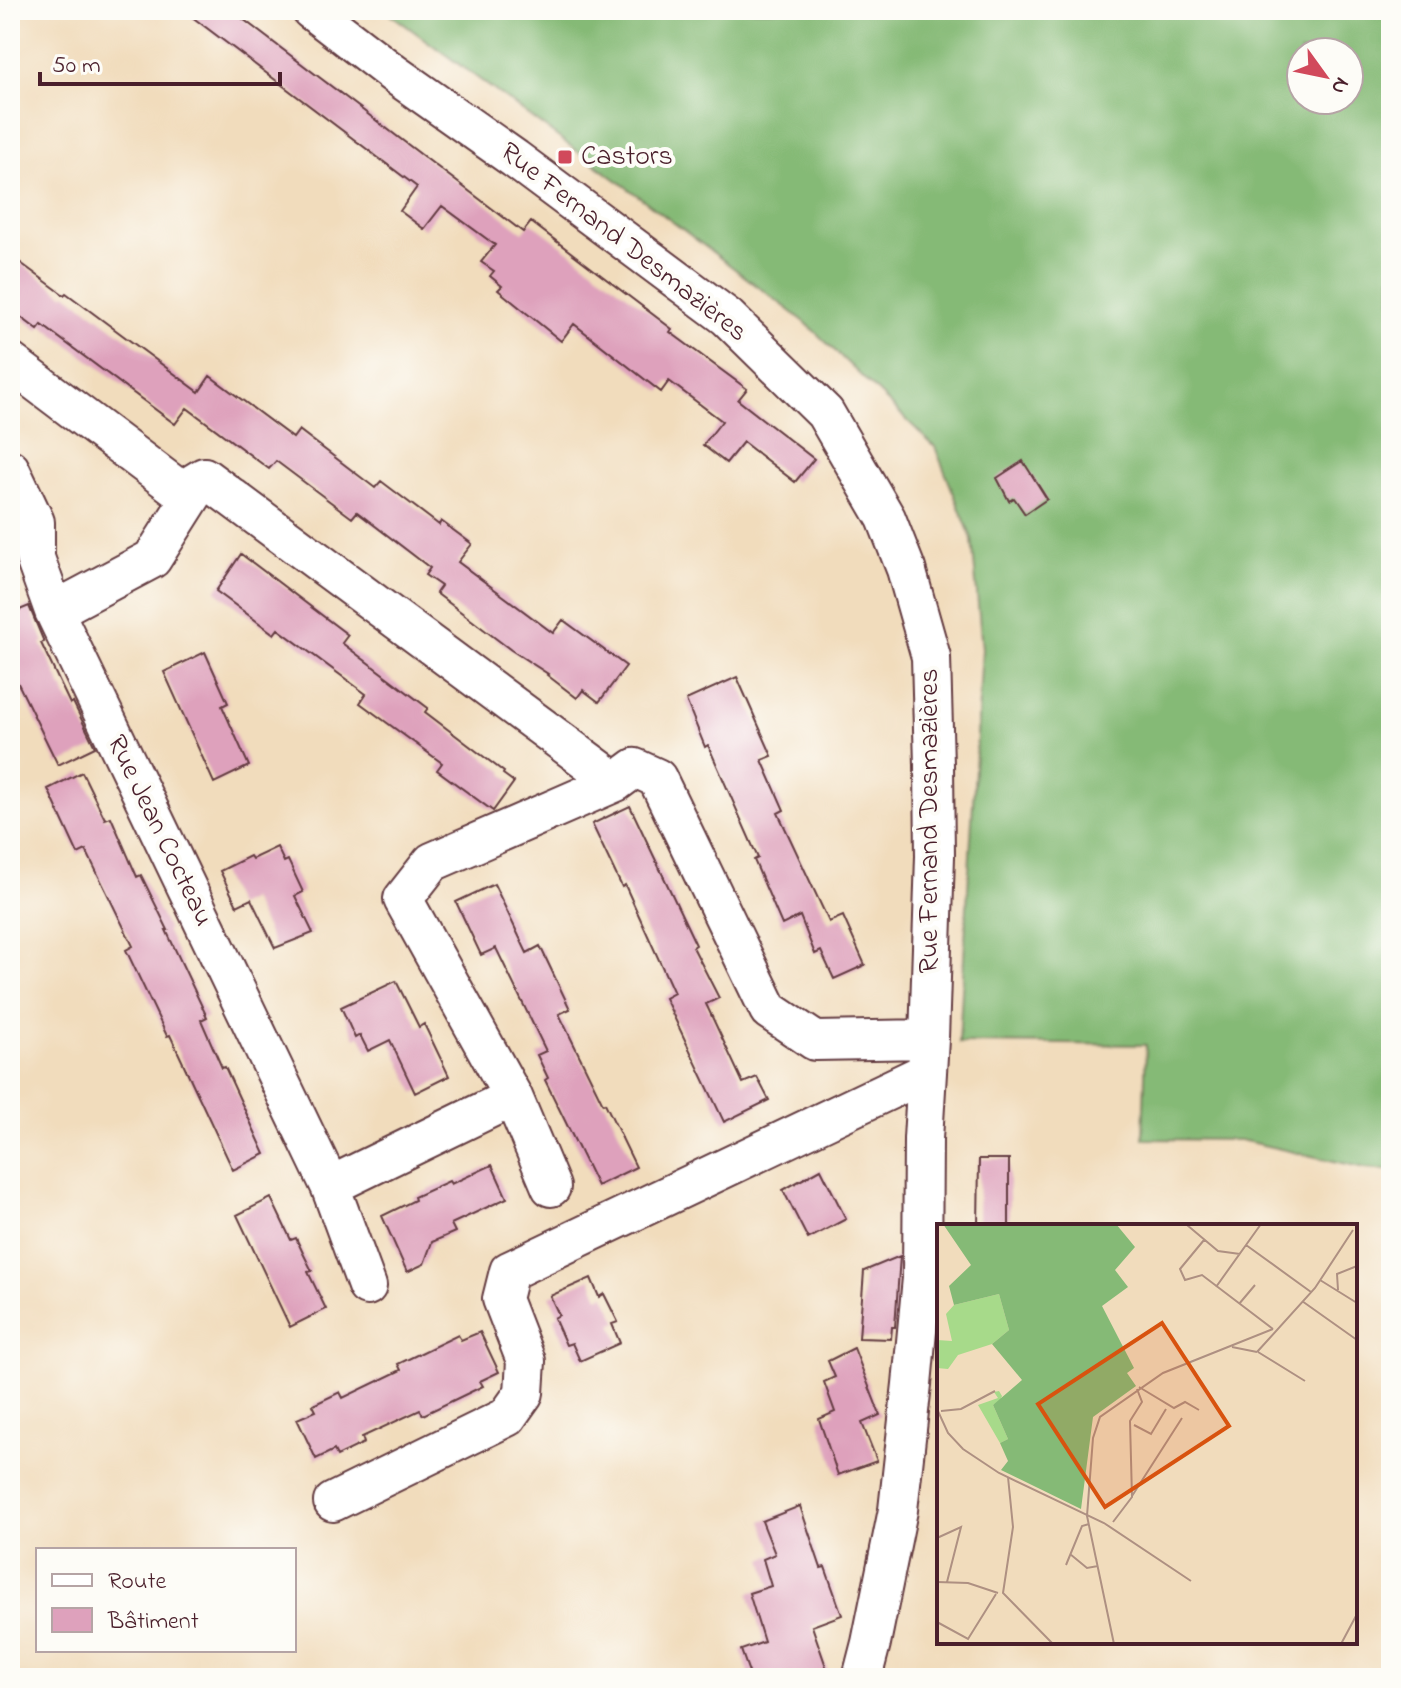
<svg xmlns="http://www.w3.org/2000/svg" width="1401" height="1688" font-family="'Indie Flower',sans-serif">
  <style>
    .forest { fill: #85ba76; stroke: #686c50; stroke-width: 2; fill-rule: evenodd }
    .building { fill: #dea1bc }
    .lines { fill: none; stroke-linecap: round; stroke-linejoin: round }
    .minor-casing { stroke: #633b41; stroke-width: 42 }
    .minor { stroke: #fff; stroke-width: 38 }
    .poi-dot { fill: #d1495b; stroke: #fdfcf7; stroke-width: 3 }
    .labels { text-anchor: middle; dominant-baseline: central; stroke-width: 8; stroke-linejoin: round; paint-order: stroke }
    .poi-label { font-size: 28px; fill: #4a1f2b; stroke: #fdfcf7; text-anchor: start }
    .street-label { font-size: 28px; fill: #4a1f2b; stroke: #fdfcf7 }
    .inset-road { fill: none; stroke: #ae9082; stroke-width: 2 }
    .view { fill: #d8530f; fill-opacity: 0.15; stroke: #d8530f; stroke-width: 4 }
    .inset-edge { fill: none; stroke: #4a1f2b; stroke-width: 4 }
  </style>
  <rect width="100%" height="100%" fill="#fdfcf7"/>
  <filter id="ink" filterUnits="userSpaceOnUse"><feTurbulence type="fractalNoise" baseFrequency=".0125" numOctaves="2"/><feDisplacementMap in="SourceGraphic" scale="16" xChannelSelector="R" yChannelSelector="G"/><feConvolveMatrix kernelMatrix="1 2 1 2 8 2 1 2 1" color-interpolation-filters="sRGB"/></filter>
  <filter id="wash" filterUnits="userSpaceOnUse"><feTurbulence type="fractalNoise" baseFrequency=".006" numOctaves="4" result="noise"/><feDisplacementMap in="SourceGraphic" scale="32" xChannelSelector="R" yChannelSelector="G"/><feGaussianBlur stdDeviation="1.8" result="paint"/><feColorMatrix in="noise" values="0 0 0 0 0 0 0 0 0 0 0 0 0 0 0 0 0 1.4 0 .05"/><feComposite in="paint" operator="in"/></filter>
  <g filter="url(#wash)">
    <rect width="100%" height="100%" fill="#f1dcbc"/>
    <!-- forest -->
    <path class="forest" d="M 385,10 L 1391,10 L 1391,1170 L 1365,1168 L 1240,1140 L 1143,1139 L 1146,1045 L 959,1043 L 982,649 L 972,539 L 935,447 L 805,322 L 637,195 ZM 1301,52 L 1349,52 L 1349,100 L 1301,100 Z"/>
    <g id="blocks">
      <!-- building -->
      <path class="building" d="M 183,10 L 231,10 L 523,232 L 531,222 L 672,329 L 670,332 L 747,389 L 738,400 L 814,459 L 795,482 L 743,442 L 726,463 L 703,445 L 722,421 L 669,381 L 661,392 L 574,324 L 561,341 L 498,290 L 502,286 L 490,276 L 494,271 L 481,262 L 495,245 L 442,206 L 424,229 L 400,211 L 417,187 Z
        M 10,255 L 64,295 L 66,293 L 199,392 L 210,376 L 293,438 L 299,430 L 375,488 L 381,481 L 439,525 L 441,521 L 472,544 L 458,562 L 553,633 L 563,620 L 626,666 L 599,702 L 583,690 L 577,698 L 547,675 L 548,674 L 511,650 L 436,593 L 441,586 L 425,575 L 430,568 L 357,512 L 352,518 L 276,461 L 269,469 L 187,408 L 175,424 L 42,325 L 38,330 L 10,309 Z
        M 1023,461 L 1047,499 L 1025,514 L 1014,498 L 1009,501 L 997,478 Z
        M 241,554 L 348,635 L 342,643 L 428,708 L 425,712 L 504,772 L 503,774 L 514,782 L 493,811 L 437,770 L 442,763 L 360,703 L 366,694 L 278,629 L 274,634 L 216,591 Z
        M 29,606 L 44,642 L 41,643 L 70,704 L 73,702 L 95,747 L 58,765 L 10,667 L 10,614 Z
        M 205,652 L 228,703 L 222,706 L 249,766 L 214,783 L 164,672 Z
        M 737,677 L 772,756 L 762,760 L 784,810 L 778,813 L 829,922 L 843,916 L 865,965 L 834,979 L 821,951 L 815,954 L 800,916 L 782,925 L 754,860 L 758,858 L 708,745 L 705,747 L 686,700 Z
        M 82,772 L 105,819 L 111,817 L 137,877 L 141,875 L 168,930 L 166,930 L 207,1017 L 201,1020 L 222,1068 L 225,1067 L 265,1154 L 233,1170 L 170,1035 L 167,1036 L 126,950 L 133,946 L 86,850 L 78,854 L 48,789 Z
        M 630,806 L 696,945 L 693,947 L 719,998 L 706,1004 L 743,1083 L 757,1077 L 769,1100 L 724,1122 L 665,998 L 674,993 L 625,885 L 622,887 L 592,824 Z
        M 277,847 L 284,862 L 288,860 L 303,892 L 295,896 L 313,933 L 275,948 L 251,899 L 237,906 L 220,871 L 250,856 L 252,859 Z
        M 494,884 L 527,953 L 540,946 L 570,1009 L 559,1014 L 603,1104 L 605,1103 L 636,1167 L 597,1186 L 545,1080 L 548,1078 L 537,1055 L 546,1051 L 496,948 L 481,955 L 456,902 Z
        M 396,981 L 419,1027 L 424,1024 L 449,1076 L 415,1093 L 390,1040 L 368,1051 L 360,1035 L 355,1038 L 341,1007 Z
        M 979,1159 L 1009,1159 L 1009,1226 L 978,1226 Z
        M 492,1165 L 507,1198 L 451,1224 L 455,1232 L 432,1242 L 424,1264 L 407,1272 L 382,1216 L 415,1200 L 414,1197 L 449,1181 L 451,1184 Z
        M 821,1169 L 846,1219 L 808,1239 L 783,1190 Z
        M 271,1198 L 291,1240 L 296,1238 L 303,1253 L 312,1271 L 308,1272 L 326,1309 L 290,1327 L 237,1215 Z
        M 900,1256 L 895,1327 L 892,1327 L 891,1339 L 859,1338 L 864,1271 Z
        M 591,1278 L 599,1297 L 604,1294 L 618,1322 L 612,1324 L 620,1343 L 580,1361 L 572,1343 L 566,1345 L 554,1318 L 559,1315 L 550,1296 Z
        M 480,1332 L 499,1372 L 480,1381 L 483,1386 L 423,1415 L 420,1410 L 362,1437 L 364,1443 L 337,1456 L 334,1450 L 316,1459 L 297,1419 L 316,1411 L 313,1405 L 340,1392 L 343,1398 L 401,1370 L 398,1364 L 458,1335 L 461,1340 Z
        M 854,1348 L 880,1415 L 862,1423 L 877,1461 L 838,1475 L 819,1419 L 835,1412 L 824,1382 L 835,1377 L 828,1361 Z
        M 800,1506 L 821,1568 L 825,1567 L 842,1615 L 812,1626 L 830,1678 L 751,1678 L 741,1650 L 764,1642 L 749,1593 L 771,1586 L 763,1559 L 775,1554 L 762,1521 Z"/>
    </g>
  </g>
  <g filter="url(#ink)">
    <use href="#blocks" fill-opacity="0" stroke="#633b41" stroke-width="2"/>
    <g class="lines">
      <!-- minor casing -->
      <g class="minor-casing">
        <path id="minor" d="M 311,10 L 393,73 L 515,159 L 727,317 L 825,413 L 886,518 L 906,569 L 931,657 L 934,765 L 935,856 L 929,1039 L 923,1139 L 922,1278 L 912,1384 L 898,1510 L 871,1643 L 862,1678
          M 10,362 L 181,491 L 204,477 L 616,782 L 635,768 L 657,778 L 769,1010 L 815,1041 L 929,1039
          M 10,469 L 35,522 L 35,558 L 54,611 L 330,1186 L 367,1286
          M 54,611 L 152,559 L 204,477
          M 330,1186 L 513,1097
          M 551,1187 L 513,1097 L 403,899 L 432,862 L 616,782
          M 333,1502 L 507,1417 L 524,1393 L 526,1361 L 502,1299 L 509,1271 L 927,1072"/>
      </g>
      <!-- minor -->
      <use href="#minor" class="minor"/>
    </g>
  </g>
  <!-- markers -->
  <rect class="poi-dot" x="557" y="149" width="16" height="16" rx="4"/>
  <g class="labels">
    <!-- poi labels -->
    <g class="poi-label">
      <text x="581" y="157">Castors</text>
    </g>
    <!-- street labels -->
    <g class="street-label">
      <text transform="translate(623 243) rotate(38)">Rue Fernand Desmazières</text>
      <text transform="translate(930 821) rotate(-90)">Rue Fernand Desmazières</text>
      <text transform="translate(159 831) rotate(64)">Rue Jean Cocteau</text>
    </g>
  </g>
  <!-- overview -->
  <g transform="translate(937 1224)">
    <rect width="420" height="420" fill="#f1dcbc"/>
    <path d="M 62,70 L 72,106 L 55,120 L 21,131 L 11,145 L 0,144 L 0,116 L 15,117 L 9,90 L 17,81 ZM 62,167 L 65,172 L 63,177 L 56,181 L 71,215 L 63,219 L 41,181 L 61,174 L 57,168 Z" fill="#a7da8a"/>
    <path d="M 6,0 L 179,0 L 198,23 L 178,46 L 191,63 L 165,82 L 197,144 L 190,149 L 199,162 L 156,193 L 144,285 L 64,246 L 71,237 L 63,219 L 71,215 L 56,181 L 85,156 L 55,120 L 72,106 L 62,70 L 17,81 L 12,62 L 34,41 Z" fill="#85ba76"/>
    <path class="inset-road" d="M 250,1 L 281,27 L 303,30M 267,16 L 243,45 L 248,56 L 265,51 L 336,105M 309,21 L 374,68M 383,56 L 420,79M 279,63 L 324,0M 401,66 L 400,50 L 420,42M 365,77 L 420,116M 302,80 L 318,61M 295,123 L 320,128M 320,128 L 378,64 L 416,6M 321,128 L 368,157M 202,163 L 237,184 L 248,178 L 262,186M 0,185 L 11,209 L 26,225 L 62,249 L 167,299 L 254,357M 4,187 L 24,185 L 58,167M 197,201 L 214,210 L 229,185M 71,253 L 76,303 L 66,369 L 116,420M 195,272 L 245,194M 176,298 L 195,273 L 193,197 L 205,178 L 200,165M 0,314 L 24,303 L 10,358M 133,330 L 150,344 L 161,342M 129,341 L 145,302 L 152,300M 0,358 L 31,359 L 61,369M 0,398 L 31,415 L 59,370M 177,420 L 150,292 L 156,214 L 163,193 L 226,149 L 336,105M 404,420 L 420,390"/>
    <path class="view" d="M 225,99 L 292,202 L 168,283 L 101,180 Z"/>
    <rect width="420" height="420" class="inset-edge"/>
  </g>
  <!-- margin -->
  <rect width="1401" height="1688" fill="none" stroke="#fdfcf7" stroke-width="40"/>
  <!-- legend -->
  <rect x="36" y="1548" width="260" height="104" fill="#fdfcf7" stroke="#b5a4a5" stroke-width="2"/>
  <rect x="52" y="1574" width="40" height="12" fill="#ffffff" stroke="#b5a4a5" stroke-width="2"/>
  <text x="108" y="1588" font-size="24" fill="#4a1f2b">Route</text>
  <rect x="52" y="1608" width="40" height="24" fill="#dea1bc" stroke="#b5a4a5" stroke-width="2"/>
  <text x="108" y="1628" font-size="24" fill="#4a1f2b">Bâtiment</text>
  <!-- north arrow -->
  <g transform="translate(1325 76) rotate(123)"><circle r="38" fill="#fdfcf7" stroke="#b5a4a5" stroke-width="2"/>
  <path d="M0-6L14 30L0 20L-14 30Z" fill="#d1495b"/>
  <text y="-12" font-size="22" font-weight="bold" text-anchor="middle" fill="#4a1f2b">N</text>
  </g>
  <!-- scale -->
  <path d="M40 72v12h240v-12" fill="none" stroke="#4a1f2b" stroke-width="4"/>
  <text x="52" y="72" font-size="24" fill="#4a1f2b" stroke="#fdfcf7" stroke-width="6" paint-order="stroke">50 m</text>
</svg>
